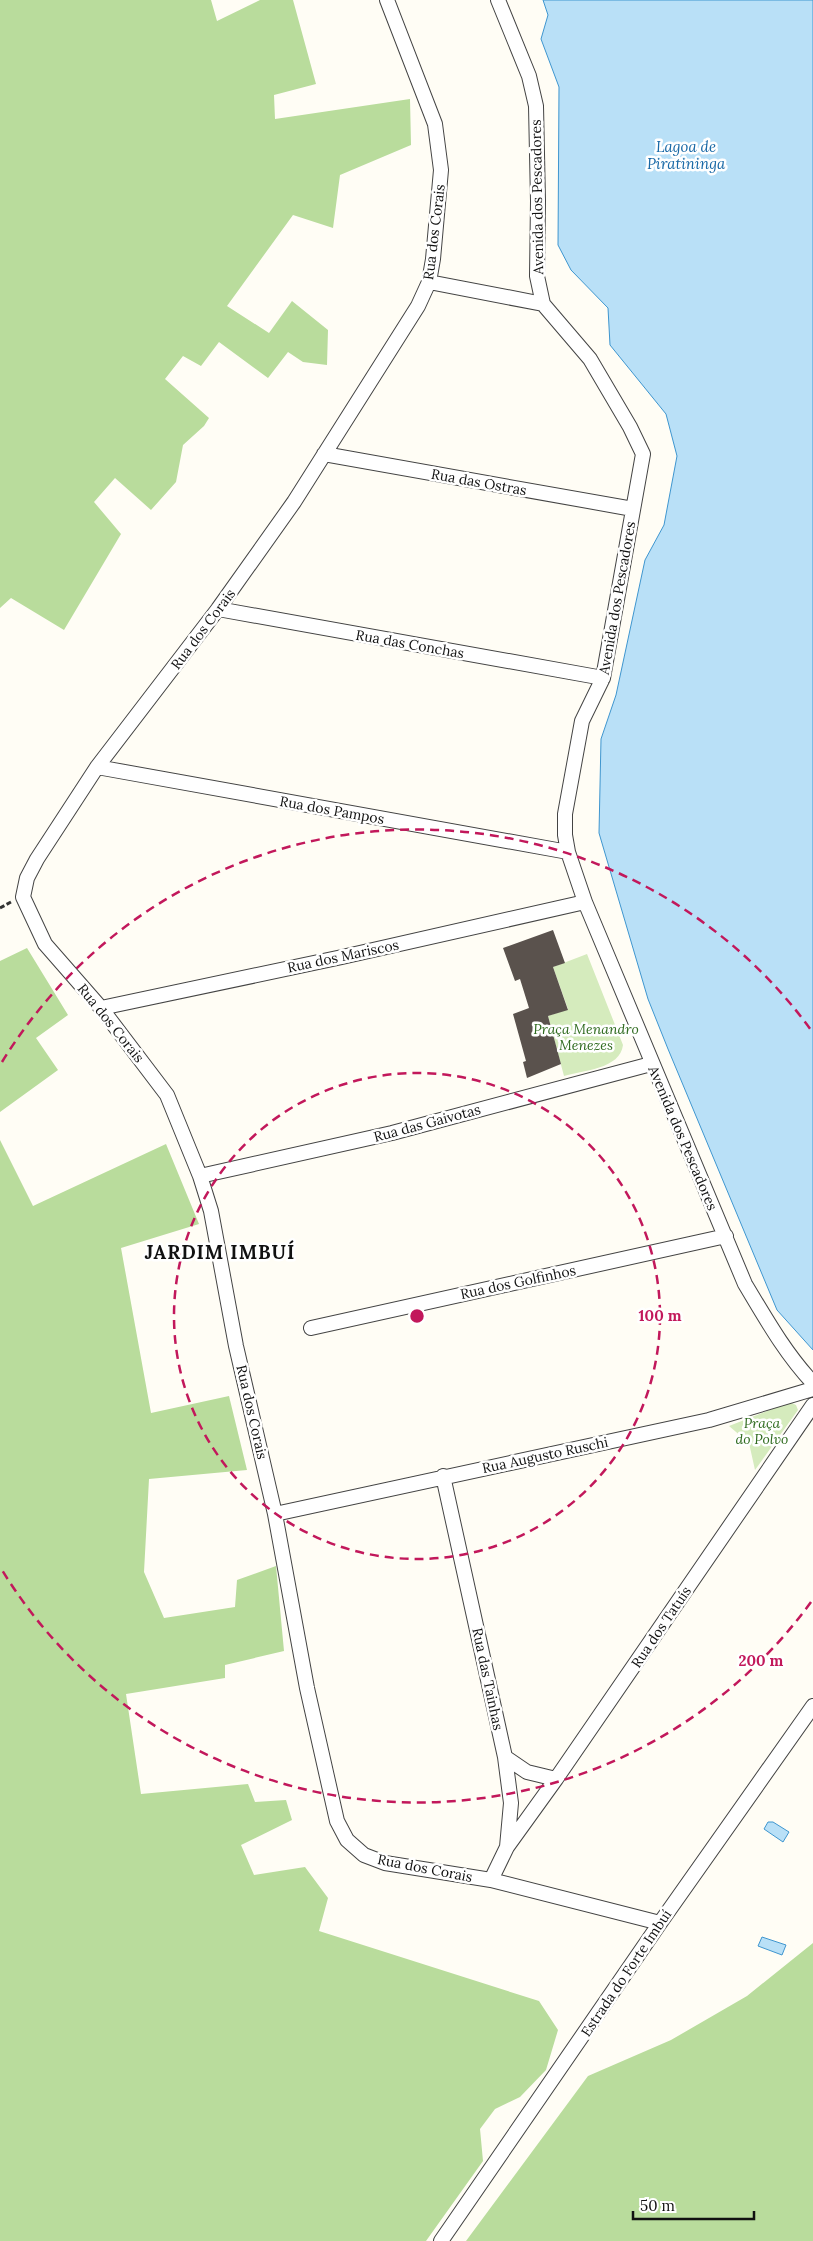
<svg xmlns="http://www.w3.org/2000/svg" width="813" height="2241" font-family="Lora,serif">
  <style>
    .green { fill: #d5ebbd }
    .forest { fill: #b9dc9c }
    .water { fill: #b9e0f7; stroke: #3f96cf }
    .building { fill: #5a524d }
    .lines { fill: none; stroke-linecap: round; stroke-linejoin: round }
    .street-casing { stroke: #444; stroke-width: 16 }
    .path { stroke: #333; stroke-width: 3; stroke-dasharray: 5 2.5; stroke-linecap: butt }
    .street { stroke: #fff; stroke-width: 14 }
    .ring { fill: none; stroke: #c2185b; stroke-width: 2.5; stroke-dasharray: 9 6 }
    .labels { text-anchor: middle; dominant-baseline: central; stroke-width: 5; stroke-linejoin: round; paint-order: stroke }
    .street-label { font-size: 14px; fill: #111; stroke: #fff }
    .park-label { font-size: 14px; font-style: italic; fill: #2f6b1f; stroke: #fff }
    .water-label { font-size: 15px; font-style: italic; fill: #1768a6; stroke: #fff }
    .district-label { font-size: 19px; font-weight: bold; letter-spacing: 1px; fill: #111; stroke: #fff }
    .centre { fill: #c2185b; stroke: #fff; stroke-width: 2.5 }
    .ring-label { font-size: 15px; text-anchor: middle; font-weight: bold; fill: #c2185b; stroke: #fff; stroke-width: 5; stroke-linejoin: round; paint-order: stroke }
  </style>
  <rect width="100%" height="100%" fill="#fffdf5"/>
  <!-- green -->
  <path class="green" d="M 587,954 L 623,1045 C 620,1069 584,1070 564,1076 L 548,1016 L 568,1009 L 553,967 Z
    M 790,1402 L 796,1405 L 798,1410 L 755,1470 L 749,1443 L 729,1426 Z"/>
  <!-- forest -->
  <path class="forest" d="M 0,0 L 211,0 L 217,21 L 260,0 L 293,0 L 316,84 L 274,95 L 275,119 L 410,99 L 411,145 L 340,175 L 333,228 L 293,215 L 227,306 L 269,333 L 292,301 L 328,330 L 327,365 L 303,362 L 288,352 L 268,378 L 219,342 L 201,366 L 183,356 L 165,379 L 209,418 L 204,426 L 183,445 L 176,482 L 151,510 L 115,478 L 94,502 L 121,534 L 64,630 L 11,598 L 0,608 Z
    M 27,948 L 68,1015 L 36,1038 L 58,1070 L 0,1112 L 0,961 Z
    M 0,1140 L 33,1206 L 166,1144 L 199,1224 L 121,1248 L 151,1413 L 229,1396 L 247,1470 L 149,1479 L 144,1572 L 164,1618 L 235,1607 L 237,1580 L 276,1566 L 284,1651 L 225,1665 L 225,1678 L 126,1694 L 141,1794 L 248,1784 L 255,1802 L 286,1800 L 292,1820 L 241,1845 L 254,1875 L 305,1867 L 328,1898 L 319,1931 L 539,2001 L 558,2030 L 546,2070 L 520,2097 L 495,2109 L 480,2129 L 483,2161 L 426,2241 L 0,2241 Z
    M 813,1943 L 813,2241 L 466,2241 L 588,2076 L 671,2040 L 747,1996 Z"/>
  <!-- water -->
  <path class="water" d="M 543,0 L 813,0 L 813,1350 L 777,1310 L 668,1049 L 648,999 L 599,833 L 601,739 L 616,695 L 645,560 L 664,525 L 677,456 L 666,414 L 610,345 L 608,308 L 571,270 L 558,245 L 559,87 L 541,39 L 548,15 Z
    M 768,1822 L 773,1822 L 789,1832 L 783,1842 L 764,1829 Z
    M 762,1937 L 786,1945 L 782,1955 L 758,1946 Z"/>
  <!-- building -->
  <path class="building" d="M 553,930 L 565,963 L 553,967 L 568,1010 L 548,1016 L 561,1064 L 527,1078 L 523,1062 L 526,1061 L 513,1014 L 529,1008 L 520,979 L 515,981 L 503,948 Z"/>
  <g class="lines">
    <!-- street casing -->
    <g class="street-casing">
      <path id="street" d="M 387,0 L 435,124 L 441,170 L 433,259 L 429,282 L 418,306 L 294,502 L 218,609 L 97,767 L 37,859 L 27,878 L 23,897 L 45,944 L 101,1008 L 167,1095 L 200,1176 L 211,1211 L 236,1346 L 275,1514 L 307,1688 L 337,1821 L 347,1840 L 364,1855 L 385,1863 L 491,1880 L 660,1923
        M 498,0 L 529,76 L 536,106 L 538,201 L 537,276 L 543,304 L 590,359 L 630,427 L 643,454 L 603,678 L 582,721 L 565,814 L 565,835 L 568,852 L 585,902 L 745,1284 C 766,1319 785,1353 813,1383
        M 429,282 L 543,304
        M 324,454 L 633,509
        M 218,609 L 603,678
        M 97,767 L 568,852
        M 101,1008 L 342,957 L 585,902
        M 200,1176 L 392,1133 L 651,1064
        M 311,1328 L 726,1236
        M 443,1476 L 505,1757 L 511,1803 L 507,1847 L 491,1880
        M 275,1514 L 709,1420 L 813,1389
        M 505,1757 L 527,1772 L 556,1779
        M 507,1847 L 556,1779 L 813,1405
        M 441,2241 L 660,1923 L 813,1706"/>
    </g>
    <!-- path -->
    <path class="path" d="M 0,908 L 11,902"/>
    <!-- street -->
    <use href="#street" class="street"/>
  </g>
  <!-- distance rings -->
  <g class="ring">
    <circle cx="417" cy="1316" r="243"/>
    <path d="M811 1602A487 487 0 0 1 2 1570M2 1062A487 487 0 0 1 811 1030"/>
  </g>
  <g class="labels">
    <!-- street labels -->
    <g class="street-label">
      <text transform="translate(537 197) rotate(-91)">Avenida dos Pescadores</text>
      <text transform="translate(434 232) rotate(-83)">Rua dos Corais</text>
      <text transform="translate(479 482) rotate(10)">Rua das Ostras</text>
      <text transform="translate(617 598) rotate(-80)">Avenida dos Pescadores</text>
      <text transform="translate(203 629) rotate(-53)">Rua dos Corais</text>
      <text transform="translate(410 644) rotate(10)">Rua das Conchas</text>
      <text transform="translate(332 810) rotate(10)">Rua dos Pampos</text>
      <text transform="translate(343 956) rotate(-12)">Rua dos Mariscos</text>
      <text transform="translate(111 1023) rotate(51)">Rua dos Corais</text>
      <text transform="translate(427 1123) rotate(-15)">Rua das Gaivotas</text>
      <text transform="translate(683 1138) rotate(67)">Avenida dos Pescadores</text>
      <text transform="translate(518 1282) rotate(-12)">Rua dos Golfinhos</text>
      <text transform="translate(252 1412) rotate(77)">Rua dos Corais</text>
      <text transform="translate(545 1455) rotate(-12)">Rua Augusto Ruschi</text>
      <text transform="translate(661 1627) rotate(-56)">Rua dos Tatuís</text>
      <text transform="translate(488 1679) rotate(78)">Rua das Tainhas</text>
      <text transform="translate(425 1868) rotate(11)">Rua dos Corais</text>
      <text transform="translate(626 1973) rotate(-56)">Estrada do Forte Imbuí</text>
    </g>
    <!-- park labels -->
    <g class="park-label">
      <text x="586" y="1029">Praça Menandro<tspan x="586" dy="16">Menezes</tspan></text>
      <text x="762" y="1423">Praça<tspan x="762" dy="16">do Polvo</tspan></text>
    </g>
    <!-- water labels -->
    <g class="water-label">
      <text x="686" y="146">Lagoa de<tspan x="686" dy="17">Piratininga</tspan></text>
    </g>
    <!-- district labels -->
    <g class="district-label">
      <text x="220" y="1252">JARDIM IMBUÍ</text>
    </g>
  </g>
  <circle cx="417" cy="1316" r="8" class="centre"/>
  <g class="ring-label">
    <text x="660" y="1321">100 m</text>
    <text x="761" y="1666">200 m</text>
  </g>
  <!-- scale -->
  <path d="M633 2211v8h121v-8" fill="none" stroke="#111111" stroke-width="2.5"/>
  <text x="640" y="2211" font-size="15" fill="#111111" stroke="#ffffff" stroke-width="4" paint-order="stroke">50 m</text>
</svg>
